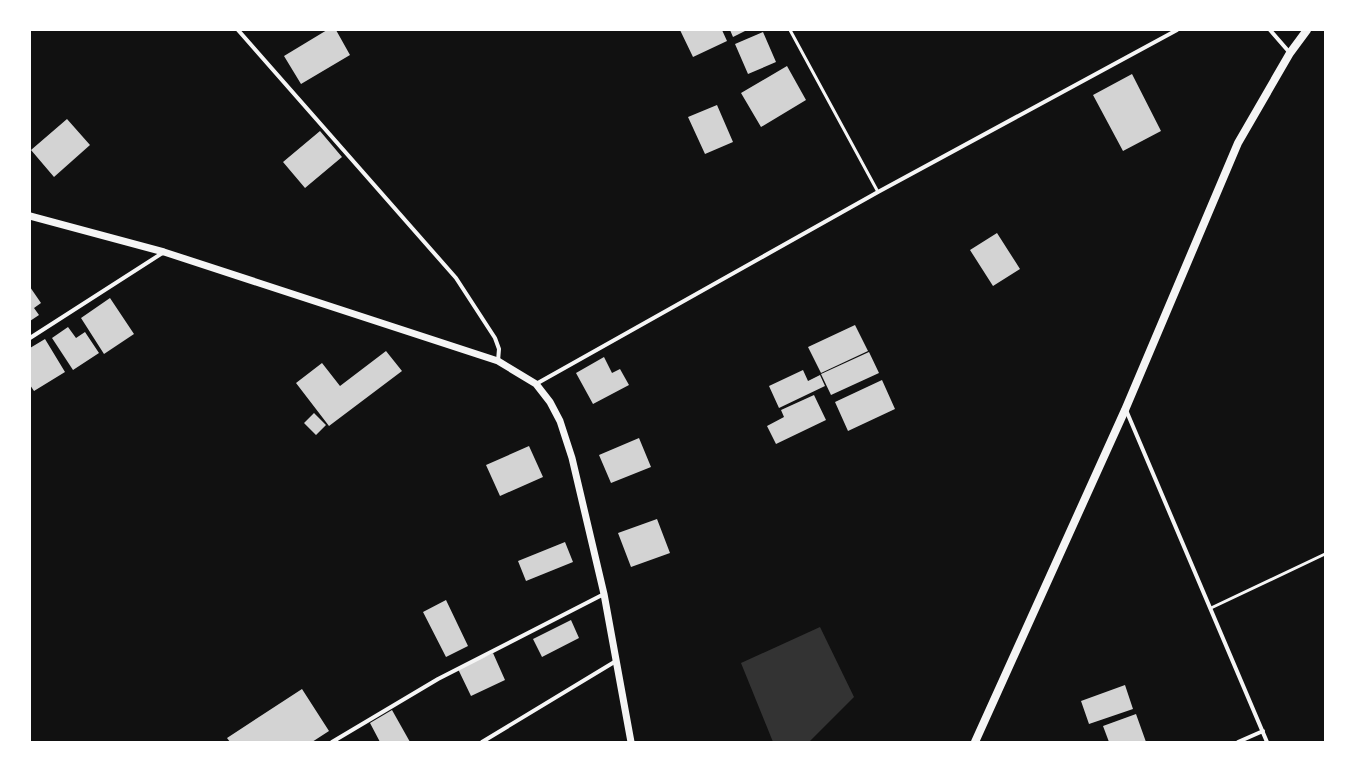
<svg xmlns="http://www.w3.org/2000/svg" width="1355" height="772" font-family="Inter,sans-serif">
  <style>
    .water { fill: #333 }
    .building { fill: #d3d3d3 }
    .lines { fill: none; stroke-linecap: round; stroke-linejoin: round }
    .service { stroke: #f5f5f5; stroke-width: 3 }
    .minor { stroke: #f5f5f5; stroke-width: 4 }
    .tertiary { stroke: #f5f5f5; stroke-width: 7 }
    .secondary { stroke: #f5f5f5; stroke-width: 8 }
  </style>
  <rect width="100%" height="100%" fill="#111"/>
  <!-- water -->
  <path class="water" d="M 820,627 L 854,697 L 809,742 L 773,742 L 741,663 Z"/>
  <!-- building -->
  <path class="building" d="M 327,30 L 336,30 L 350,55 L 301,84 L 284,56 Z
    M 680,30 L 722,30 L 727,41 L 693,57 Z
    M 730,30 L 747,30 L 733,37 Z
    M 763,32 L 776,62 L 748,74 L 735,44 Z
    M 787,66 L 806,100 L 761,127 L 741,93 Z
    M 1132,74 L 1161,131 L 1123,151 L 1093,95 Z
    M 717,105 L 733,142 L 705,154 L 688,117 Z
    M 67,119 L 90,145 L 54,177 L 31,150 Z
    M 320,131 L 342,157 L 305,188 L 283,162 Z
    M 997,233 L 1020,269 L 993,286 L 970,250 Z
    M 30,287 L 41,303 L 34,308 L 39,315 L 30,321 Z
    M 110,298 L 134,334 L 104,354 L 81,318 Z
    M 855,325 L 868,351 L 821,373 L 808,347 Z
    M 68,327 L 76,338 L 85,332 L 99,353 L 73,370 L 52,338 Z
    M 45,339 L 65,372 L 34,391 L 30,385 L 30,348 Z
    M 386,351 L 402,371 L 329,426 L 296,383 L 322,363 L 340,386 Z
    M 869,352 L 879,373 L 831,395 L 821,374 Z
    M 604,357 L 612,373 L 620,369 L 629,385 L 593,404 L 576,373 Z
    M 803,370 L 808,381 L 820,375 L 825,386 L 779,408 L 769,386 Z
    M 882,380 L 895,409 L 848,431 L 835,402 Z
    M 814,395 L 826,420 L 776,444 L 767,426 L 784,417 L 781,410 Z
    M 314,413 L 326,425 L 316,435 L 304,423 Z
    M 639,438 L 651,467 L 611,483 L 599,455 Z
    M 529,446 L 543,477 L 500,496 L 486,465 Z
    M 657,519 L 670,553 L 631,567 L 618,533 Z
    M 565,542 L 573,562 L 526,581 L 518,561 Z
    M 446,600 L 468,646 L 446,657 L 423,612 Z
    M 571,620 L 579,638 L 542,657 L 533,639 Z
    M 493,653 L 505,680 L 471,696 L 458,669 Z
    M 1125,685 L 1133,709 L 1089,724 L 1081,701 Z
    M 302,689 L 329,731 L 312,742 L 230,742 L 227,738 Z
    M 392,710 L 410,742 L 380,742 L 370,723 Z
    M 1136,714 L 1146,742 L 1109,742 L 1103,726 Z"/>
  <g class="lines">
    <!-- service -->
    <path class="service" d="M 790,30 L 878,192
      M 1211,608 L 1325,554"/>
    <!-- minor -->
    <path class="minor" d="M 238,30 L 456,278 L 495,338 L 499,349 L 498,361
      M 1270,30 L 1290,53
      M 30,338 L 164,252
      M 536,384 L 878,192 L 1177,30
      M 1126,410 L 1267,742
      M 332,742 L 438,679 L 604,594
      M 482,742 L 616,661
      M 1238,742 L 1263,731"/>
    <!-- tertiary -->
    <path class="tertiary" d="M 30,216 L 164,252 L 498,361 L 536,384 L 550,402 L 560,421 L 572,458 L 604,594 L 631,742"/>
    <!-- secondary -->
    <path class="secondary" d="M 975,742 L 1125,410 L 1238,143 L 1290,53 L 1307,30"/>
  </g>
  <!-- border -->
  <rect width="1355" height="772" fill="none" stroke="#ffffff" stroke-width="62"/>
</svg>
